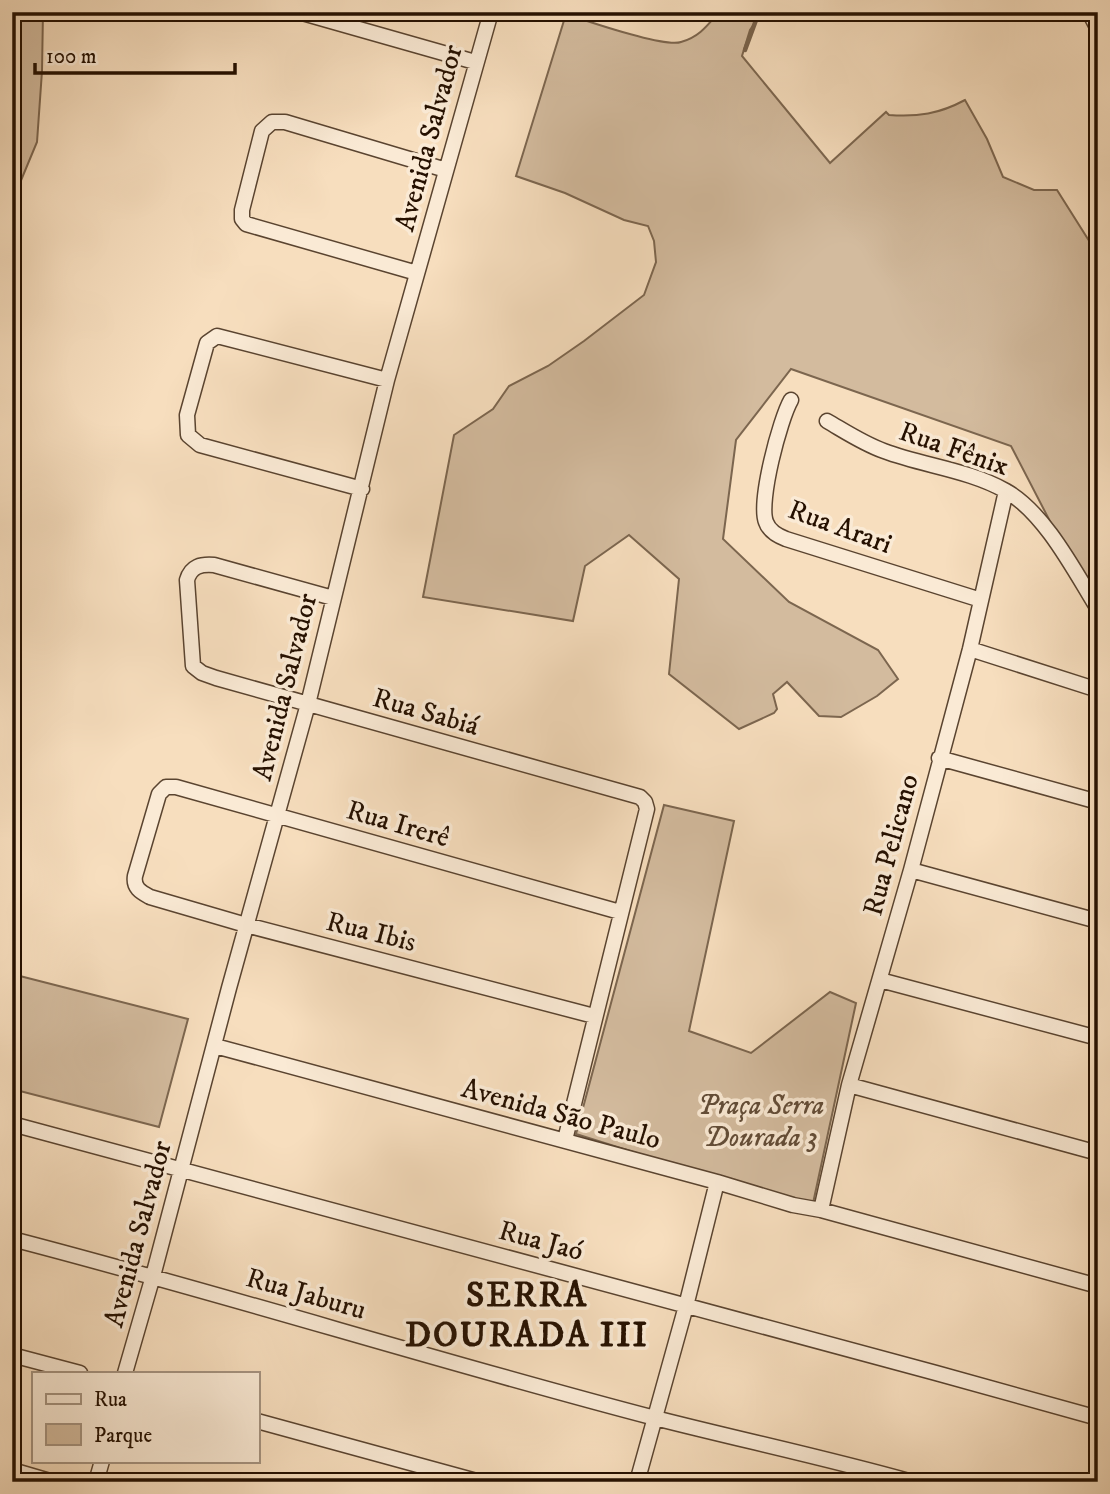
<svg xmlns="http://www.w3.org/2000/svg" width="1110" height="1494" font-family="'IM FELL DW Pica',serif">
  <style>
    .green { fill: #d3bb9e; stroke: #7c664f; stroke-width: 2 }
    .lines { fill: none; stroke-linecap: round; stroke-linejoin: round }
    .stream { stroke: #78624b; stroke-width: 4.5 }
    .minor-casing { stroke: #5a4430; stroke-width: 17 }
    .minor { stroke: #faead5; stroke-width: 14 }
    .labels { text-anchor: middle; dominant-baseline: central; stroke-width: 7; stroke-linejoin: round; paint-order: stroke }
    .street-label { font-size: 28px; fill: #251000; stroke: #faead5 }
    .park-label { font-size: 28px; font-style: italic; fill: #624c37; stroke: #faead5 }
    .district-label { font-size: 35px; font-weight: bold; letter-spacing: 2px; fill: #251000; stroke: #faead5 }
  </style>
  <rect width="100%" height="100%" fill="#f7debe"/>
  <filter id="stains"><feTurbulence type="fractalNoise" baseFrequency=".00286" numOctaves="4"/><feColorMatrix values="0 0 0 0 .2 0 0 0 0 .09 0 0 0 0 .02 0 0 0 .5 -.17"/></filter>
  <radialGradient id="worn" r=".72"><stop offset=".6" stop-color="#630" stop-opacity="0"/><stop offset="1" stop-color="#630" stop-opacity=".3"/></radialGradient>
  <!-- green -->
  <path class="green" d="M 12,12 L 43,12 L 42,71 L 37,142 L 12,202 Z
    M 719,12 L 763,12 L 750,30 L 742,56 L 830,163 L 886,112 L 889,115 C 918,117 939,114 965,100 L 987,139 L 1003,177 L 1034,190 L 1057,190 L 1098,255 L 1098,614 L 1011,446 L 791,369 L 736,440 L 723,539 L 789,602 L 878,650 L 898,679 L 877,696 L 841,717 L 819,716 L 787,682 L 773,694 L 777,709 L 774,713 L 739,729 L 669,674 L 679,579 L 629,535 L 585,566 L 573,621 L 423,597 L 454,435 L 493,409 L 509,386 L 548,366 L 584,341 L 644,295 L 656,262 L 654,241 L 648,226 L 624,220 L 565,193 L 516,176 L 566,14 C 587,21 664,48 681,42 C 699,37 707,26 719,12 Z
    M 664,805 L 734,821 L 689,1031 L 751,1053 L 830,992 L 856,1003 L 812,1208 L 576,1134 Z
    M 12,974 L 188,1019 L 159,1127 L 12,1089 Z"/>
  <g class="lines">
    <!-- stream -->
    <path class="stream" d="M 745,50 L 759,12"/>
    <!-- minor casing -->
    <g class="minor-casing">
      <path id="minor" d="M 299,12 L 475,62
        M 1089,12 L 1098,29
        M 417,273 L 246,224 L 242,219 L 242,210 L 262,131 L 272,122 L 285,122 L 446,170
        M 791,400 C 780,419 758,502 766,522 C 769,531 778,536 786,539 L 981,600
        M 827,421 C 846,432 864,444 884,451 C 924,466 969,470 1006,491 C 1045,513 1075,572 1098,609
        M 362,489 L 200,445 L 188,435 L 187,415 L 207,343 L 217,336 L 387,380
        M 333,598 L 214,565 C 201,564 191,566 187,580 L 193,666 L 202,673 L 216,678 L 640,797 L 645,802 L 647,809 L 565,1140
        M 970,649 L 1098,690
        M 939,758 L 1098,802
        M 911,870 L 1098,921
        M 880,980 L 1098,1038
        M 594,1016 L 246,925 L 150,897 C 141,892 133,888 135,876 L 159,794 L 166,787 L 176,787 L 620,912
        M 215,1046 L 717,1182 L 793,1205 L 821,1210 L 1098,1286
        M 849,1085 L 1098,1153
        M 12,1124 L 936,1373 L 1098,1418
        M 821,1210 L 849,1085 L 911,870 L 970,649 L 1006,491
        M 12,1239 C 228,1295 440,1362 655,1418 C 741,1440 827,1458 912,1482
        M 12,1355 L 80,1373
        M 125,1373 L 153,1276 L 229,988 L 308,704 L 387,380 L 491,12
        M 257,1421 L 480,1482
        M 12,1470 L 53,1482
        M 96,1482 L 102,1461
        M 637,1482 L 686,1306 L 717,1182"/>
    </g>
    <!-- minor -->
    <use href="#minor" class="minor"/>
  </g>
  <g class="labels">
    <!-- street labels -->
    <g class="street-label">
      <text transform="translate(429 138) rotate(-75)">Avenida Salvador</text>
      <text transform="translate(954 449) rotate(19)">Rua Fênix</text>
      <text transform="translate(840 527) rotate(20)">Rua Arari</text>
      <text transform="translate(285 687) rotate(-76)">Avenida Salvador</text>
      <text transform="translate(426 712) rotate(16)">Rua Sabiá</text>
      <text transform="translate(398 824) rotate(16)">Rua Irerê</text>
      <text transform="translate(891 845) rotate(-75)">Rua Pelicano</text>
      <text transform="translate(371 932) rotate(14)">Rua Ibis</text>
      <text transform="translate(561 1114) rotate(15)">Avenida São Paulo</text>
      <text transform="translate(138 1234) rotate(-75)">Avenida Salvador</text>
      <text transform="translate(541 1241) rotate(15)">Rua Jaó</text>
      <text transform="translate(306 1294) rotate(16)">Rua Jaburu</text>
    </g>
    <!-- park labels -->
    <g class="park-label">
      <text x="761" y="1105">Praça Serra<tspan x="761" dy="32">Dourada 3</tspan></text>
    </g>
    <!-- district labels -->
    <g class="district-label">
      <text x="527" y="1296">SERRA<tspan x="527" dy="40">DOURADA III</tspan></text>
    </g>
  </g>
  <!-- margin -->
  <rect width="1110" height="1494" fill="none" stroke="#f7debe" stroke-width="42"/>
  <rect x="14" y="14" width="1082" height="1466" fill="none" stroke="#251000" stroke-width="3.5"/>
  <rect x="21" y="21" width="1068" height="1452" fill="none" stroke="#251000" stroke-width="2"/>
  <!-- legend -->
  <rect x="32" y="1372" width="228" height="91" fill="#faead5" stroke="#a59380" stroke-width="2"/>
  <rect x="46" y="1394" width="35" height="10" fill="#faead5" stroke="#a59380" stroke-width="2"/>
  <text x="94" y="1406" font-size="21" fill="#251000">Rua</text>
  <rect x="46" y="1424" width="35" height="21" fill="#d3bb9e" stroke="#a59380" stroke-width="2"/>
  <text x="94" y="1442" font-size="21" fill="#251000">Parque</text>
  <!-- scale -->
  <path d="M35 63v10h200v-10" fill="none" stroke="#251000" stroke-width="3.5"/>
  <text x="46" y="63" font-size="21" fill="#251000" stroke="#faead5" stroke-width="5" paint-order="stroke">100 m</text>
  <rect width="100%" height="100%" filter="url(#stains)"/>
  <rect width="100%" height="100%" fill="url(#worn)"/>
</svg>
